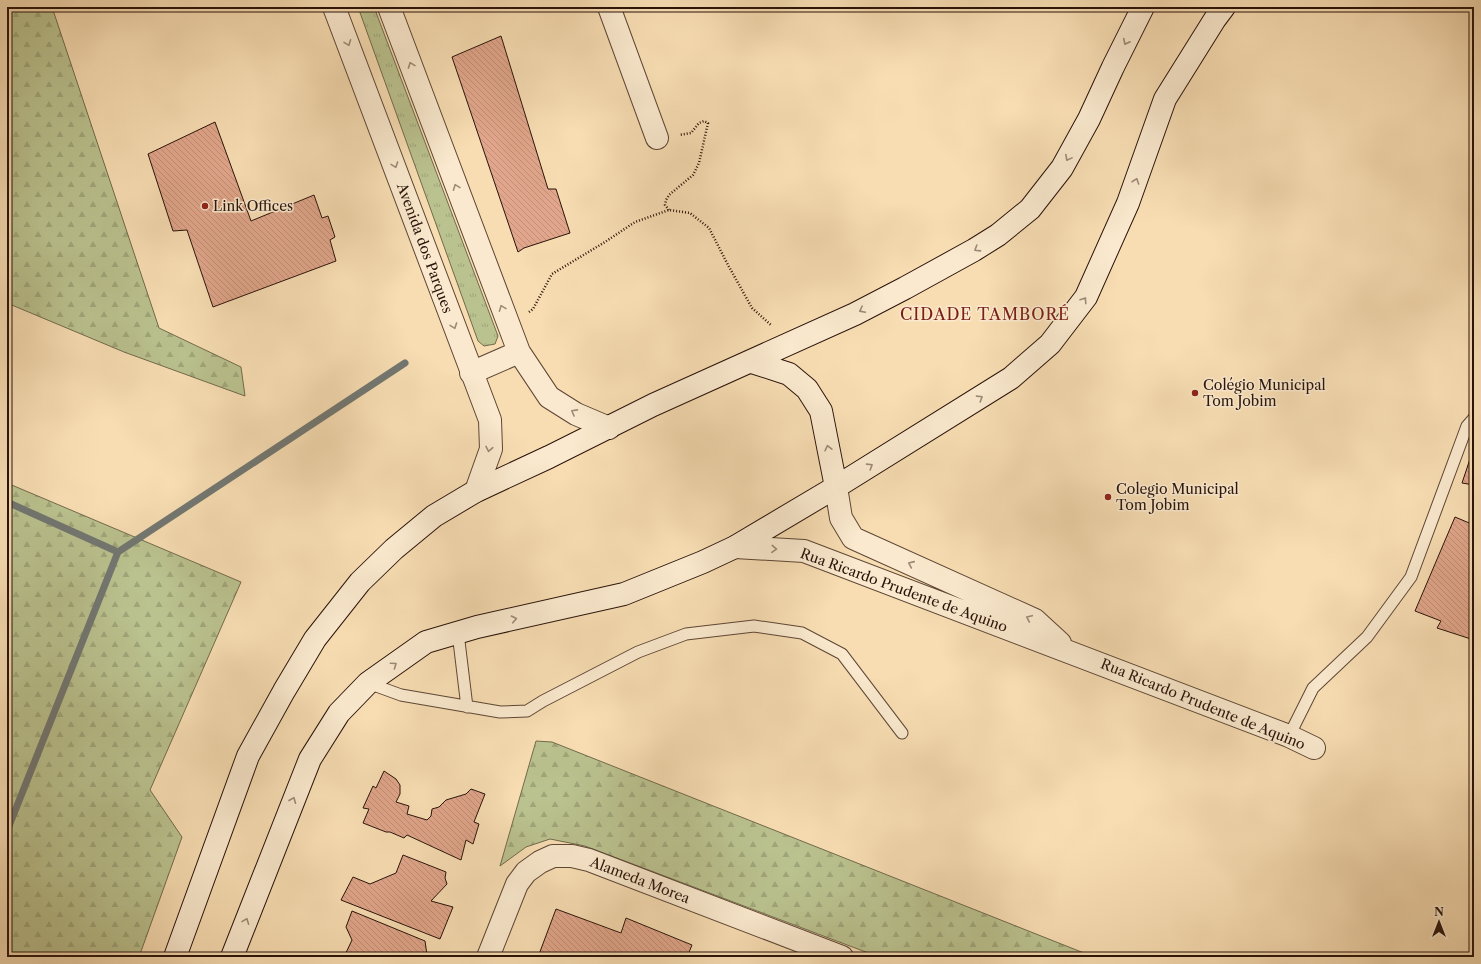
<svg xmlns="http://www.w3.org/2000/svg" width="1481" height="964" font-family="'Libre Caslon Text',serif">
  <style>
    .grass { fill: url(#grass-tufts); stroke: #726a4c }
    .forest { fill: url(#forest-firs); stroke: #726a4c }
    .lines { fill: none; stroke-linecap: round; stroke-linejoin: round }
    .stream { stroke: #727772; stroke-width: 7 }
    .building { fill: url(#building-back-hatch); stroke: #29130a }
    .service-casing { stroke: #5d4634; stroke-width: 13 }
    .minor-casing { stroke: #5d4634; stroke-width: 24 }
    .secondary-casing { stroke: #29130a; stroke-width: 24 }
    .path { stroke: #29130a; stroke-width: 2.5; stroke-dasharray: 1 2; stroke-linecap: butt }
    .service { stroke: #fae9ce; stroke-width: 11 }
    .minor { stroke: #fae9ce; stroke-width: 22 }
    .secondary { stroke: #fae9ce; stroke-width: 22 }
    .oneway { stroke: #9c8976 }
    .poi-dot { fill: #8f2418; stroke: #fae9ce; stroke-width: 1.5 }
    .labels { text-anchor: middle; dominant-baseline: central; stroke-width: 3; stroke-linejoin: round; paint-order: stroke }
    .poi-label { font-size: 14px; fill: #29130a; stroke: #fae9ce; text-anchor: start }
    .street-label { font-size: 14px; fill: #29130a; stroke: #fae9ce }
    .quarter-label { font-size: 16px; letter-spacing: 1px; fill: #7a1f14; stroke: #fae9ce }
  </style>
  <defs>
    <pattern id="grass-tufts" width="24" height="20" patternUnits="userSpaceOnUse"><rect width="24" height="20" fill="#bac28f"/><path d="M3 7l-1-3M5 7V3M7 7l1-3M15 17l-1-3M17 17v-4M19 17l1-3" fill="none" stroke="#a0a67a"/></pattern>
    <pattern id="forest-firs" width="22" height="20" patternUnits="userSpaceOnUse"><rect width="22" height="20" fill="#bac28f"/><path d="M5 1l3.5 6h-7zM16 11l3.5 6h-7z" fill="#a0a67a"/></pattern>
    <pattern id="building-back-hatch" width="6" height="6" patternUnits="userSpaceOnUse"><rect width="6" height="6" fill="#e1a68b"/><path d="M-1 5l2 2M0 0l6 6M5-1l2 2" fill="none" stroke="#c18e77"/></pattern>
  </defs>
  <rect width="100%" height="100%" fill="#f8ddb3"/>
  <filter id="stains"><feTurbulence type="fractalNoise" baseFrequency=".005" numOctaves="4"/><feColorMatrix values="0 0 0 0 .2 0 0 0 0 .09 0 0 0 0 .02 0 0 0 .5 -.17"/></filter>
  <radialGradient id="worn" r=".72"><stop offset=".6" stop-color="#630" stop-opacity="0"/><stop offset="1" stop-color="#630" stop-opacity=".3"/></radialGradient>
  <!-- grass -->
  <path class="grass" d="M 358,7 L 374,7 L 498,336 L 495,344 L 484,346 L 478,341 Z"/>
  <!-- forest -->
  <path class="forest" d="M 7,7 L 52,7 L 159,328 L 241,367 L 245,396 L 124,352 L 7,303 Z
    M 7,483 L 241,582 L 150,790 L 182,837 L 139,957 L 7,957 Z
    M 536,741 L 552,742 L 1094,957 L 879,957 L 585,846 L 550,839 L 526,847 L 500,866 Z"/>
  <g class="lines">
    <!-- stream -->
    <path class="stream" d="M 7,502 L 118,552
      M 7,831 L 118,552 L 405,363"/>
  </g>
  <!-- building -->
  <path class="building" d="M 501,36 L 548,189 L 556,189 L 570,233 L 524,248 L 518,252 L 452,57 Z
    M 215,122 L 251,221 L 314,195 L 322,218 L 328,216 L 335,237 L 330,240 L 336,261 L 213,307 L 187,230 L 173,231 L 148,154 Z
    M 1474,447 L 1474,485 L 1462,483 Z
    M 1455,517 L 1474,525 L 1474,640 L 1437,628 L 1441,621 L 1415,611 Z
    M 384,771 L 396,779 L 400,785 L 400,794 L 396,802 L 409,806 L 407,814 L 427,820 L 431,816 L 432,809 L 439,807 L 446,800 L 466,794 L 471,789 L 485,794 L 474,822 L 479,824 L 473,844 L 466,840 L 461,860 L 407,835 L 404,838 L 390,832 L 386,832 L 363,823 L 369,809 L 363,808 L 373,786 L 376,788 Z
    M 403,855 L 446,872 L 445,878 L 447,884 L 431,901 L 453,907 L 440,939 L 341,900 L 353,877 L 370,884 L 396,873 Z
    M 556,909 L 621,933 L 626,918 L 692,945 L 687,957 L 538,957 Z
    M 352,911 L 425,941 L 427,955 L 422,957 L 344,957 L 352,940 L 346,927 Z"/>
  <g class="lines">
    <!-- service casing -->
    <g class="service-casing">
      <path id="service" d="M 458,633 L 467,707
        M 368,683 L 401,695 L 500,712 L 527,711 L 543,701 L 638,652 L 686,634 L 754,626 L 802,633 L 842,654 L 902,733
        M 1289,736 L 1313,688 L 1367,637 L 1411,577 L 1467,426 L 1474,418"/>
    </g>
    <!-- minor casing -->
    <g class="minor-casing">
      <path id="minor" d="M 334,7 L 490,420 L 491,449 L 476,491
        M 389,7 L 519,352 L 549,397 L 576,414 L 609,428
        M 609,7 L 657,138
        M 471,373 L 519,352
        M 836,487 L 841,518 L 853,538 L 1035,620 L 1060,643
        M 735,547 L 804,551 L 1289,736 L 1314,748
        M 488,957 L 517,884 L 526,872 L 540,862 L 553,856 L 572,856 L 589,860 L 842,957"/>
    </g>
    <!-- secondary casing -->
    <g class="secondary-casing">
      <path id="secondary" d="M 752,362 L 789,374 L 807,389 L 821,411 L 836,487
        M 175,957 L 248,756 L 284,691 L 315,639 L 360,582 L 394,549 L 434,516 L 476,491 L 549,457 L 653,405 L 855,314 L 905,288 L 974,250 L 998,235 L 1030,209 L 1062,168 L 1089,119 L 1113,67 L 1143,7
        M 232,957 L 310,759 L 339,713 L 368,683 L 426,642 L 477,627 L 624,594 L 703,562 L 735,547 L 836,487 L 1011,378 L 1050,344 L 1086,297 L 1128,203 L 1165,99 L 1215,19 L 1224,7"/>
    </g>
    <!-- path -->
    <path class="path" d="M 669,210 L 665,205 L 666,200 L 669,195 L 693,175 L 699,163 L 708,123 L 704,121 L 699,123 L 691,133 L 679,135
      M 529,312 L 533,309 L 552,274 L 605,242 L 635,222 L 669,210 L 690,213 L 709,228 L 728,265 L 752,308 L 772,326"/>
    <!-- service -->
    <use href="#service" class="service"/>
    <!-- minor -->
    <use href="#minor" class="minor"/>
    <!-- secondary -->
    <use href="#secondary" class="secondary"/>
  </g>
  <!-- one-way arrows -->
  <defs><path id="oneway-chevron" d="M-2-3.5L2.5 0L-2 3.5" fill="none" stroke-width="1.6" stroke-linecap="round" stroke-linejoin="round"/></defs>
  <g class="oneway">
    <use href="#oneway-chevron" transform="translate(1126 42) rotate(117)"/>
    <use href="#oneway-chevron" transform="translate(348 43) rotate(69)"/>
    <use href="#oneway-chevron" transform="translate(411 65) rotate(-110)"/>
    <use href="#oneway-chevron" transform="translate(1068 158) rotate(118)"/>
    <use href="#oneway-chevron" transform="translate(395 165) rotate(70)"/>
    <use href="#oneway-chevron" transform="translate(1136 181) rotate(-71)"/>
    <use href="#oneway-chevron" transform="translate(456 187) rotate(-111)"/>
    <use href="#oneway-chevron" transform="translate(977 249) rotate(148)"/>
    <use href="#oneway-chevron" transform="translate(1084 300) rotate(-56)"/>
    <use href="#oneway-chevron" transform="translate(502 308) rotate(-111)"/>
    <use href="#oneway-chevron" transform="translate(862 310) rotate(153)"/>
    <use href="#oneway-chevron" transform="translate(454 326) rotate(70)"/>
    <use href="#oneway-chevron" transform="translate(980 398) rotate(-32)"/>
    <use href="#oneway-chevron" transform="translate(574 412) rotate(-151)"/>
    <use href="#oneway-chevron" transform="translate(828 448) rotate(-103)"/>
    <use href="#oneway-chevron" transform="translate(489 449) rotate(101)"/>
    <use href="#oneway-chevron" transform="translate(870 466) rotate(-32)"/>
    <use href="#oneway-chevron" transform="translate(774 549) rotate(3)"/>
    <use href="#oneway-chevron" transform="translate(911 564) rotate(-156)"/>
    <use href="#oneway-chevron" transform="translate(1029 618) rotate(-155)"/>
    <use href="#oneway-chevron" transform="translate(514 619) rotate(-12)"/>
    <use href="#oneway-chevron" transform="translate(394 665) rotate(-35)"/>
    <use href="#oneway-chevron" transform="translate(293 800) rotate(-68)"/>
    <use href="#oneway-chevron" transform="translate(246 921) rotate(-69)"/>
  </g>
  <!-- markers -->
  <g class="poi-dot">
    <circle cx="205" cy="206" r="4"/>
    <circle cx="1195" cy="393" r="4"/>
    <circle cx="1108" cy="497" r="4"/>
  </g>
  <g class="labels">
    <!-- poi labels -->
    <g class="poi-label">
      <text x="213" y="206">Link Offices</text>
      <text x="1203" y="385">Colégio Municipal<tspan x="1203" dy="16">Tom Jobim</tspan></text>
      <text x="1116" y="489">Colegio Municipal<tspan x="1116" dy="16">Tom Jobim</tspan></text>
    </g>
    <!-- street labels -->
    <g class="street-label">
      <text transform="translate(425 248) rotate(70)">Avenida dos Parques</text>
      <text transform="translate(904 590) rotate(20)">Rua Ricardo Prudente de Aquino</text>
      <text transform="translate(1203 704) rotate(22)">Rua Ricardo Prudente de Aquino</text>
      <text transform="translate(640 880) rotate(21)">Alameda Morea</text>
    </g>
    <!-- quarter labels -->
    <g class="quarter-label">
      <text x="985" y="314">CIDADE TAMBORÉ</text>
    </g>
  </g>
  <!-- margin -->
  <rect width="1481" height="964" fill="none" stroke="#f8ddb3" stroke-width="24"/>
  <rect x="8" y="8" width="1465" height="948" fill="none" stroke="#29130a" stroke-width="2"/>
  <rect x="12" y="12" width="1457" height="940" fill="none" stroke="#29130a"/>
  <!-- north arrow -->
  <g transform="translate(1439 922)" stroke="#fae9ce" stroke-width="3" paint-order="stroke">
  <path d="M0-3L7 15L0 10L-7 15Z" fill="#29130a"/>
  <text y="-6" font-size="11" font-weight="bold" text-anchor="middle" fill="#29130a">N</text>
  </g>
  <rect width="100%" height="100%" filter="url(#stains)"/>
  <rect width="100%" height="100%" fill="url(#worn)"/>
</svg>
